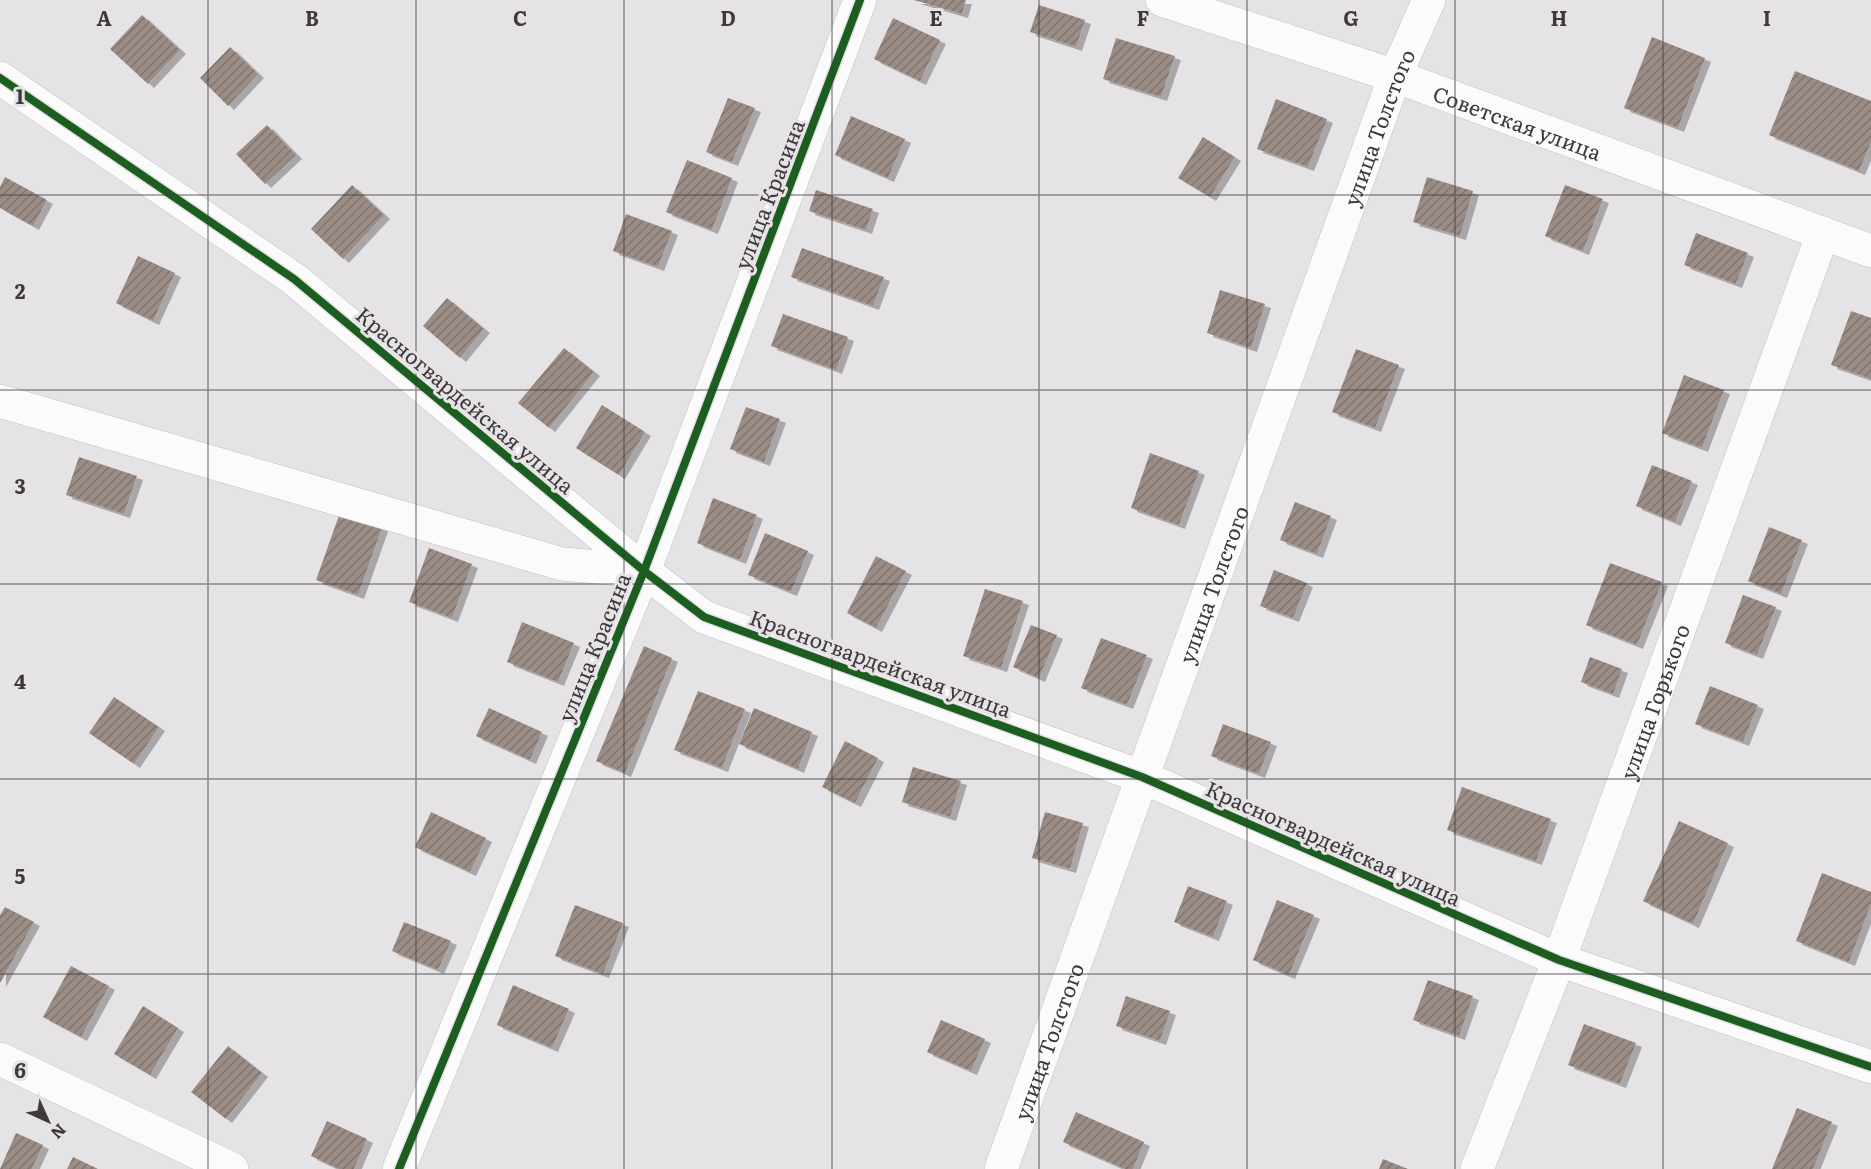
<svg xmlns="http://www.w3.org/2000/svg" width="1871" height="1169" font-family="Literata,serif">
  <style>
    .building { fill: url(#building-hatch); filter: url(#shadow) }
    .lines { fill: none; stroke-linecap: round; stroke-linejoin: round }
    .street-casing { stroke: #c3c1c3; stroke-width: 34 }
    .street { stroke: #fbfbfb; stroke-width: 33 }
    .cycleway-casing { stroke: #e6e2e6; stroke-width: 11 }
    .cycleway { stroke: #1b5e20; stroke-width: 8 }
    .grid { fill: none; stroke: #3c3a3c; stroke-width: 1.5; stroke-opacity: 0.55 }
    .labels { text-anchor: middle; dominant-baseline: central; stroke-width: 6; stroke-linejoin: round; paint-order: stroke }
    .street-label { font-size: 21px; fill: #3c3a3c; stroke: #e6e2e6 }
    .grid-label { font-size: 20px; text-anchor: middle; font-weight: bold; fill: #3c3a3c; stroke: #e6e2e6; stroke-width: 6; stroke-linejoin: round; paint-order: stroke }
  </style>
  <defs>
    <pattern id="building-hatch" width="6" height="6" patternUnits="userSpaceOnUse" patternTransform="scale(1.5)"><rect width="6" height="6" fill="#9b8d85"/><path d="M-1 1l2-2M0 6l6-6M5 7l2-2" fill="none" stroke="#80746e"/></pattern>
    <filter id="shadow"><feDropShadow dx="6" dy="4" stdDeviation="0" flood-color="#0004"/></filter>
  </defs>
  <rect width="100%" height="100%" fill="#e5e3e5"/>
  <!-- building -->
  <path class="building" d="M 914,0 L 966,0 L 962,14 Z
    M 1039,5 L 1085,20 L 1076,47 L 1030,32 Z
    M 142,15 L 180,50 L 148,84 L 110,49 Z
    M 893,18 L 940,40 L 920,81 L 874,59 Z
    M 1652,37 L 1705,58 L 1678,128 L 1624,108 Z
    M 1116,38 L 1175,56 L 1161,97 L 1103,79 Z
    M 230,47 L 258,74 L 228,106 L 200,78 Z
    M 1795,71 L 1871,101 L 1871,142 L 1859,171 L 1769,135 Z
    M 728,98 L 755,108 L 732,162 L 706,152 Z
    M 1276,99 L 1327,119 L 1308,167 L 1257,149 Z
    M 851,116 L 905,139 L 888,178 L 835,155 Z
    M 267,125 L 296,155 L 265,184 L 236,154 Z
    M 1203,137 L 1235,157 L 1210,197 L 1178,178 Z
    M 687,160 L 732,178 L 712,230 L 666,212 Z
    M 5,177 L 47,200 L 33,226 L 0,208 L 0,187 Z
    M 1427,177 L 1473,191 L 1460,236 L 1413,222 Z
    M 352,185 L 384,215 L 343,259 L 311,229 Z
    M 1565,185 L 1603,199 L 1583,251 L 1545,236 Z
    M 816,190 L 873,209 L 866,230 L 809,211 Z
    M 626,214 L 672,231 L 658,267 L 613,251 Z
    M 1696,233 L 1748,253 L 1736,284 L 1684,265 Z
    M 802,248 L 884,277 L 873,306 L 791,277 Z
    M 138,256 L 175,273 L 153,321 L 116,303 Z
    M 1220,290 L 1265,304 L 1251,348 L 1207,333 Z
    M 447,298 L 484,329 L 460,358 L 423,326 Z
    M 1851,311 L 1871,318 L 1871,379 L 1831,365 Z
    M 783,314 L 848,337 L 836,370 L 771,346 Z
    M 564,348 L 594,372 L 549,428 L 518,403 Z
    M 1356,349 L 1399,365 L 1375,428 L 1332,412 Z
    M 1684,375 L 1724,390 L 1702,448 L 1662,433 Z
    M 602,405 L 645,432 L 619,475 L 576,448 Z
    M 746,407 L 780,419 L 764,462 L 730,449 Z
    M 1150,453 L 1199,471 L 1179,525 L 1131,508 Z
    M 79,457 L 137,476 L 124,514 L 66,495 Z
    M 1652,465 L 1692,481 L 1675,522 L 1636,506 Z
    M 713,498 L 757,515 L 740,560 L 697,543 Z
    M 1295,502 L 1331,516 L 1317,554 L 1280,540 Z
    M 341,510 L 383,525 L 358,595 L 316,580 Z
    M 1769,527 L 1802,540 L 1781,594 L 1748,581 Z
    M 765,533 L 808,551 L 791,592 L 748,575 Z
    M 429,548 L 472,564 L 452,618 L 409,602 Z
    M 876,556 L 906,571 L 876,628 L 847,613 Z
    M 1610,563 L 1662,582 L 1637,645 L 1586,625 Z
    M 1274,570 L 1307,583 L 1293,618 L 1260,606 Z
    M 985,589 L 1023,601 L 1001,668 L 963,656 Z
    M 1743,595 L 1776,607 L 1757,655 L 1725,643 Z
    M 522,622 L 574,643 L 558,682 L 507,662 Z
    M 1031,625 L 1057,635 L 1039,678 L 1013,667 Z
    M 1101,638 L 1147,655 L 1127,705 L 1081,688 Z
    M 644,646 L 672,658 L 625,773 L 596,761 Z
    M 1590,657 L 1622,669 L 1613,694 L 1581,682 Z
    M 1710,686 L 1758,705 L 1743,742 L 1695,724 Z
    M 698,691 L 745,709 L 722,768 L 674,750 Z
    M 114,697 L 159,727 L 134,764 L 89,733 Z
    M 489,708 L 542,732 L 530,760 L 476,736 Z
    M 754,708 L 812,732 L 798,769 L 739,744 Z
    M 1223,724 L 1271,742 L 1259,774 L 1211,756 Z
    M 845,741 L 878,758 L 855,803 L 822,787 Z
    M 913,767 L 961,781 L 950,817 L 902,802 Z
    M 1462,787 L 1551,819 L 1536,861 L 1447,830 Z
    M 431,812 L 486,838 L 470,872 L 415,847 Z
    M 1045,812 L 1083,823 L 1070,869 L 1032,858 Z
    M 1679,821 L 1728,843 L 1693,924 L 1643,901 Z
    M 1822,873 L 1871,892 L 1871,904 L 1849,962 L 1796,941 Z
    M 1188,886 L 1227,901 L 1213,937 L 1174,922 Z
    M 1277,900 L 1314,915 L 1289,975 L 1253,960 Z
    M 575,905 L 623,923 L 603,974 L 555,956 Z
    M 5,907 L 34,922 L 0,983 L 0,915 Z
    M 404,922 L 451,941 L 438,970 L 392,951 Z
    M 71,966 L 109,986 L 81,1037 L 43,1017 Z
    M 1428,980 L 1473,996 L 1459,1036 L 1413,1020 Z
    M 513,985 L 569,1009 L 552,1048 L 497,1025 Z
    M 1126,996 L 1170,1011 L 1160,1041 L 1116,1026 Z
    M 143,1006 L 178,1028 L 150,1075 L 114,1054 Z
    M 941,1020 L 985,1039 L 971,1071 L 927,1052 Z
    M 1584,1024 L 1636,1043 L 1620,1084 L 1568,1065 Z
    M 228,1046 L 262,1073 L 226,1119 L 191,1092 Z
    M 1797,1108 L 1832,1122 L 1813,1169 L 1772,1169 Z
    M 1076,1112 L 1144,1142 L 1133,1169 L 1125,1169 L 1063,1142 Z
    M 327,1121 L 367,1139 L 354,1169 L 339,1169 L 311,1156 Z
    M 16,1133 L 43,1145 L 32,1169 L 0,1169 Z
    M 73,1157 L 98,1169 L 67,1169 Z
    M 1383,1159 L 1408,1169 L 1379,1169 Z"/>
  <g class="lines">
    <!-- street casing -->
    <g class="street-casing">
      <g id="street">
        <path id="s1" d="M 1162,0 L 1395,76 L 1871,251"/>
        <path d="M 0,78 L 294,279 L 644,571 L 704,617 L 1142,777 L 1559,960 L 1871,1067"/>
        <path d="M 0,401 L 562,564 L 644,571"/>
        <path d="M 0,1059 L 232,1169"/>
        <path d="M 399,1169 L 644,571 L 860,0"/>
        <path id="s2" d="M 1001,1169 L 1395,76 L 1429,0"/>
        <path id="s3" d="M 1477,1169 L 1559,960 L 1823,233"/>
      </g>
    </g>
    <!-- street -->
    <use href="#street" class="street"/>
    <!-- cycleway casing -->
    <g class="cycleway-casing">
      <path id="cycleway" d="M 0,78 L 294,279 L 644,571 L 704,617 L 1142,777 L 1559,960 L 1871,1067
        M 399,1169 L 644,571 L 860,0"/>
    </g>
    <!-- cycleway -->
    <use href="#cycleway" class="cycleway"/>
  </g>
  <!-- grid -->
  <path class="grid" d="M 208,0 L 208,1169M 416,0 L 416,1169M 624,0 L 624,1169M 832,0 L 832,1169M 1039,0 L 1039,1169M 1247,0 L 1247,1169M 1455,0 L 1455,1169M 1663,0 L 1663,1169M 0,195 L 1871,195M 0,390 L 1871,390M 0,584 L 1871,584M 0,779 L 1871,779M 0,974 L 1871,974"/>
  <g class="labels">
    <!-- street labels -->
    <g class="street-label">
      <text stroke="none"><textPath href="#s1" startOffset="376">Советская улица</textPath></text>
      <text stroke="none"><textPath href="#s2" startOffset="1108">улица Толстого</textPath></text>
      <text transform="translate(768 194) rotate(-69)">улица Красина</text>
      <text transform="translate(466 399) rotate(40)">Красногвардейская улица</text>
      <text stroke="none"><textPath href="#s2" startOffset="622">улица Толстого</textPath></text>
      <text transform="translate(593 647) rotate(-68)">улица Красина</text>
      <text transform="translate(881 662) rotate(20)">Красногвардейская улица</text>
      <text stroke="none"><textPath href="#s3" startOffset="500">улица Горького</textPath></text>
      <text transform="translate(1334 842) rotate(24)">Красногвардейская улица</text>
      <text stroke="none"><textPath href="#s2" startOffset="136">улица Толстого</textPath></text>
    </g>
  </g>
  <g class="grid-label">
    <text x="104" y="26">A</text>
    <text x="312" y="26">B</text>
    <text x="520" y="26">C</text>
    <text x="728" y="26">D</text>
    <text x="936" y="26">E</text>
    <text x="1143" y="26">F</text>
    <text x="1351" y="26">G</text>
    <text x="1559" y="26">H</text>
    <text x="1767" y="26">I</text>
    <text x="20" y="104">1</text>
    <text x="20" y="299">2</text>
    <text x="20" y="494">3</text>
    <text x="20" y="689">4</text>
    <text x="20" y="884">5</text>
    <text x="20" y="1078">6</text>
  </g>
  <!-- north arrow -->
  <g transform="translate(48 1121) rotate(135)" stroke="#e6e2e6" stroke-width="4.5" paint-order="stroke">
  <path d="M0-4.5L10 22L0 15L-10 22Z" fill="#3c3a3c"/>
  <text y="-9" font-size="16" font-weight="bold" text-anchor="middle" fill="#3c3a3c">N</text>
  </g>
</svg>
